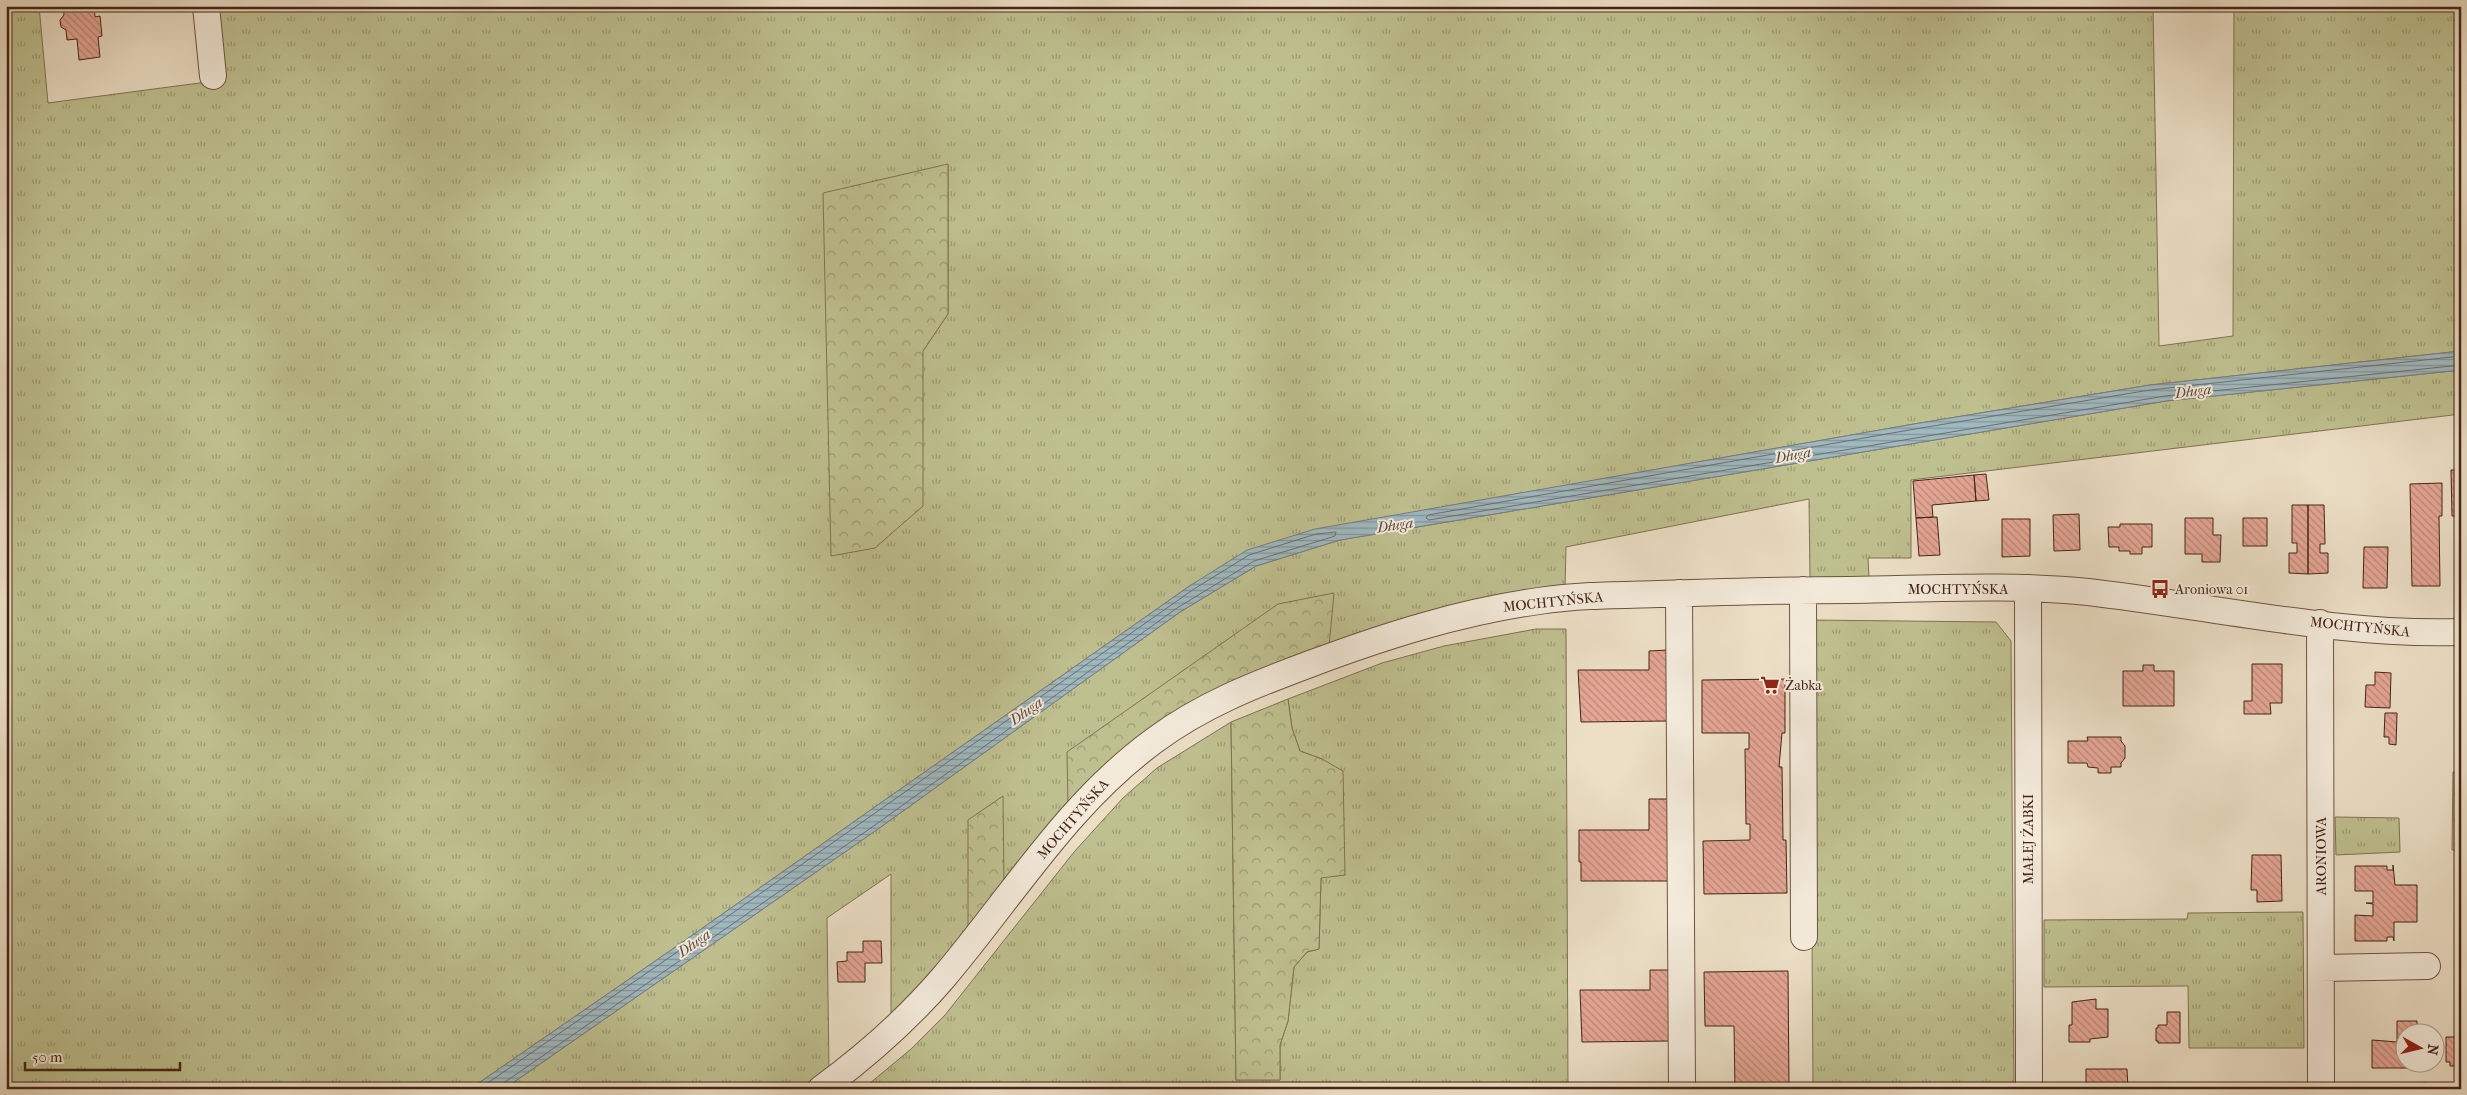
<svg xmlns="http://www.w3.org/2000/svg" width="2467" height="1095" font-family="'IM FELL French Canon',serif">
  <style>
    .grass { fill: url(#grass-tufts); stroke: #827252; fill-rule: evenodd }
    .forest { fill: url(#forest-crowns); stroke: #827252 }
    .water { fill: url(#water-rules); stroke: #7b7d7c }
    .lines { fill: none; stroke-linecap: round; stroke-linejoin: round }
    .shore { stroke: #726e6b; stroke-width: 1 }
    .building { fill: url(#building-back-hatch); stroke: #442415 }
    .minor-casing { stroke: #6e5341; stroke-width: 28 }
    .minor { stroke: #f3eada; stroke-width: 26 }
    .labels { text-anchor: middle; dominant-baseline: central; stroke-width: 4; stroke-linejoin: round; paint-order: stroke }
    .street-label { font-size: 14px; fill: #442415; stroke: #f3eada }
    .poi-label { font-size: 14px; fill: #442415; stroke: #f3eada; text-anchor: start }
    .water-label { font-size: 15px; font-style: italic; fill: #5b4940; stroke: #f3eada }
  </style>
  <defs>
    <pattern id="grass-tufts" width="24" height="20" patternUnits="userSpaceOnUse" patternTransform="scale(1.25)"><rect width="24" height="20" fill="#bfc090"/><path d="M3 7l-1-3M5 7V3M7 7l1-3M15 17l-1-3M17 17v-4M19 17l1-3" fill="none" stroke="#9d9c74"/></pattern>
    <pattern id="forest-crowns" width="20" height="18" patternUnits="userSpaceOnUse" patternTransform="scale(1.25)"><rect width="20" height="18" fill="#bfc090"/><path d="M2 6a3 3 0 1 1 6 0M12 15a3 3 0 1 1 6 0" fill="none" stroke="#9d9c74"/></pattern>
    <pattern id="water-rules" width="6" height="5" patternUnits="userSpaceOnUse" patternTransform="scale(1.25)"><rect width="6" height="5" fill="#9fb9c1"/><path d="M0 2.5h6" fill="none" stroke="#83969c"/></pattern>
    <pattern id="building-back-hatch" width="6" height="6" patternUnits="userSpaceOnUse" patternTransform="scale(1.25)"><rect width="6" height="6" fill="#e5a695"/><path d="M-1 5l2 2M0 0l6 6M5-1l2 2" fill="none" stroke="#bb8778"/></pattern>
  </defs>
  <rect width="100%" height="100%" fill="#ecdfc6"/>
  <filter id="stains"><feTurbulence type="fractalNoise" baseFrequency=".004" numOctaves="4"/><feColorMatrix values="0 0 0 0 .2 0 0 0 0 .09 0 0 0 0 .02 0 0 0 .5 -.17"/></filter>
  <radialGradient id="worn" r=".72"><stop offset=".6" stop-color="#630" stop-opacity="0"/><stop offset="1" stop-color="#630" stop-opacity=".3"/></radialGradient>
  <!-- grass -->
  <path class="grass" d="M 6,6 L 39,6 L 48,103 L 222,80 L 215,6 L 2153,6 L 2159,346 L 2233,336 L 2234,6 L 2461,6 L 2461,351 L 2150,385 L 1914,424 L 1415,512 L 1191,585 L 677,946 L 470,1089 L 6,1089 ZM 948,165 L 948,314 L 923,351 Z
    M 2461,370 L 2461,414 L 1911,480 L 1911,558 L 1868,558 L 1869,577 L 1810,580 L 1809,499 L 1566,547 L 1565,590 L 1329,646 L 1068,805 L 891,1022 L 891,874 L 827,918 L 829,1072 L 801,1089 L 504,1089 L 878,829 L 1180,612 L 1256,566 L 1340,540 L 2166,401 Z
    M 1810,620 L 1996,622 L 2011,641 L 2014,1089 L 1813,1089 Z
    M 1536,629 L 1566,629 L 1568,1089 L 863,1089 L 911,1049 L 945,1015 L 1074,852 L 1123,798 L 1157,768 L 1231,722 L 1236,1080 L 1280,1080 L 1280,1045 L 1288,1021 L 1294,967 L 1307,952 L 1319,949 L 1321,877 L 1345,875 L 1322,759 L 1300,751 L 1292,728 L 1288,699 L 1382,663 L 1444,646 Z
    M 2453,772 L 2461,772 L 2461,850 L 2452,850 Z
    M 2335,817 L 2399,818 L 2400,852 L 2336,855 Z
    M 2303,912 L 2304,1048 L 2189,1048 L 2188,986 L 2044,987 L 2044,920 L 2187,919 L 2188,913 Z
    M 2426,1083 L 2426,1089 L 2337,1089 L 2337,1086 Z"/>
  <!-- forest -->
  <path class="forest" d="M 948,164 L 948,314 L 923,351 L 923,506 L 875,548 L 831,556 L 823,193 Z
    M 1334,593 L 1329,646 L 1068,805 L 1067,752 L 1278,604 Z
    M 1288,699 L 1292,728 L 1300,751 L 1322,759 L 1343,771 L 1345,875 L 1321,878 L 1319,949 L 1307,952 L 1294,967 L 1288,1021 L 1280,1045 L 1280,1080 L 1236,1080 L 1231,722 Z
    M 1003,796 L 1004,885 L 968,929 L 968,820 Z"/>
  <!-- water -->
  <path class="water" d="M 2461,351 L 2461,370 L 2166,401 L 1340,540 L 1256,566 L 1180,612 L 878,829 L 504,1089 L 470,1089 L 677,946 L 1191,585 L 1247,550 L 1315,529 L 1914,424 L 2150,385 Z"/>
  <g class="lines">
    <!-- shore -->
    <path class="shore" d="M 2461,356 L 2150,390 L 1915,429 L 1428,515 L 1426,518 L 1429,520 L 2165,396 L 2461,365
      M 479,1089 L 680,950 L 1194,589 L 1249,555 L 1316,534 L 1336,532 L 1335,536 L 1254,561 L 1177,608 L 875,825 L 505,1082 L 502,1089"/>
  </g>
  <!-- building -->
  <path class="building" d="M 63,6 L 94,6 L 95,17 L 100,16 L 102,36 L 98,37 L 100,57 L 79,60 L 77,39 L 67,40 L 66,30 L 61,27 L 60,20 L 64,15 Z
    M 2451,470 L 2461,470 L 2461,516 L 2452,516 Z
    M 1986,474 L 1989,500 L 1976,501 L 1974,475 Z
    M 1974,475 L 1976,501 L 1932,505 L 1933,517 L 1916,518 L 1913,481 Z
    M 2442,483 L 2442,516 L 2439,516 L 2440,586 L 2412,586 L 2410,484 Z
    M 2292,505 L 2308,505 L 2308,574 L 2289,573 L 2289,553 L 2297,553 L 2297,543 L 2292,543 Z
    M 2308,505 L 2324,505 L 2325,544 L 2320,544 L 2320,553 L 2328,553 L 2328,573 L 2308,574 Z
    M 2079,514 L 2080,550 L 2054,551 L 2053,515 Z
    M 1937,517 L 1940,555 L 1919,556 L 1916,518 Z
    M 2185,518 L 2213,518 L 2213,535 L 2221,535 L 2220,562 L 2202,562 L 2202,554 L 2185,554 Z
    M 2243,518 L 2267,518 L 2267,546 L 2243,546 Z
    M 2002,519 L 2030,519 L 2030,556 L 2002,557 Z
    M 2120,524 L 2152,524 L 2152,547 L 2142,547 L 2142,554 L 2130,554 L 2130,551 L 2119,551 L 2119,547 L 2109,547 L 2108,527 L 2120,527 Z
    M 2364,547 L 2388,547 L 2387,588 L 2363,588 Z
    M 1668,650 L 1668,721 L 1581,722 L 1578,670 L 1649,670 L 1649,651 Z
    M 2252,664 L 2282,664 L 2282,703 L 2270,703 L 2271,714 L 2244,714 L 2244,701 L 2252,701 Z
    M 2143,665 L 2154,665 L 2154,671 L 2174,671 L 2174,706 L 2123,706 L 2123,671 L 2143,671 Z
    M 2375,672 L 2391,673 L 2390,708 L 2365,707 L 2366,685 L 2375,685 Z
    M 1785,679 L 1785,733 L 1782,733 L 1779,767 L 1782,767 L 1783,840 L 1786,840 L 1787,893 L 1704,894 L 1703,841 L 1750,840 L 1750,824 L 1746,824 L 1745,749 L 1749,749 L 1749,733 L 1702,733 L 1702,680 Z
    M 2385,713 L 2397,713 L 2396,745 L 2389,744 L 2389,737 L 2384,737 Z
    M 2087,737 L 2121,737 L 2121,741 L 2125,746 L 2125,758 L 2121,763 L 2121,767 L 2111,767 L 2111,773 L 2098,773 L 2098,768 L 2088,767 L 2087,763 L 2068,763 L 2068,741 L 2088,741 Z
    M 1649,799 L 1668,799 L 1669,881 L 1581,881 L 1581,862 L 1579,862 L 1579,830 L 1649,830 Z
    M 2252,855 L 2281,855 L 2282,901 L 2257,902 L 2257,890 L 2251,890 Z
    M 2393,865 L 2395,885 L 2417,885 L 2417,922 L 2394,922 L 2394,941 L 2393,937 L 2387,937 L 2387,941 L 2355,941 L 2355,915 L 2373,916 L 2373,904 L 2366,903 L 2373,903 L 2373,891 L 2355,891 L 2355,866 L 2387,866 L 2387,870 L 2393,870 Z
    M 863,941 L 881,941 L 882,963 L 865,963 L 865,982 L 838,982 L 837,962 L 847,961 L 847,952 L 863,952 Z
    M 1650,970 L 1669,970 L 1669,1041 L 1582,1042 L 1580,990 L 1650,990 Z
    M 1788,971 L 1789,1089 L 1735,1089 L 1734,1026 L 1705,1026 L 1704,972 Z
    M 2096,999 L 2096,1009 L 2108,1009 L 2108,1037 L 2090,1039 L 2090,1042 L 2069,1042 L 2069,1025 L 2072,1025 L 2072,1002 Z
    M 2167,1012 L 2180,1012 L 2180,1043 L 2158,1043 L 2158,1041 L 2156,1041 L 2156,1028 L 2158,1028 L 2158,1025 L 2167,1025 Z
    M 2397,1021 L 2417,1021 L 2417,1032 L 2404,1032 L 2404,1062 L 2415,1062 L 2415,1068 L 2372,1068 L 2372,1040 L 2397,1042 Z
    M 2446,1037 L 2461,1037 L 2461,1066 L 2450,1066 L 2450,1062 L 2446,1062 Z
    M 2086,1069 L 2127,1069 L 2128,1089 L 2079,1089 L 2079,1085 L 2086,1085 Z"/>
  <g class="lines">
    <!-- minor casing -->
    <g class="minor-casing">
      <path id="minor" d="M 206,6 L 213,76
        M 2028,588 L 2029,1089
        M 1803,590 L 1804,937
        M 1679,593 L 1682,1089
        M 2320,623 L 2321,1089
        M 2321,968 L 2427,966
        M 821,1089 C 866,1056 906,1021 943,978 C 1012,897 1067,804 1155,740 C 1202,705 1256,684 1310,664 C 1385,636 1460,612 1539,601 C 1579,595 1619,595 1658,594 C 1722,592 1786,590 1850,590 C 1929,589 2010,584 2088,592 C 2210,606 2339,636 2461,632"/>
    </g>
    <!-- minor -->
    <use href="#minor" class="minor"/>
  </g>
  <!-- icons -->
  <defs>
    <g id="bus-bare" transform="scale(1.5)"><path d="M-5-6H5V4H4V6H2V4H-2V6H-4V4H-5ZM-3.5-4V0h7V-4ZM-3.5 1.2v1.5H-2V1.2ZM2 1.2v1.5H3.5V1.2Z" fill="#8f2418" stroke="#f3eada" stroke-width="2.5" paint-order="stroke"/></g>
    <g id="supermarket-bare" transform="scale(1.5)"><path d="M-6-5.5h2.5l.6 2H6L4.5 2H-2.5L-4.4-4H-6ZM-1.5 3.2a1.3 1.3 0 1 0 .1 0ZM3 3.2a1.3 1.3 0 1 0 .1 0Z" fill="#8f2418" stroke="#f3eada" stroke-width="2.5" paint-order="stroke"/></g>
  </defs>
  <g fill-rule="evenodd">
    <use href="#bus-bare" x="2160" y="589"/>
    <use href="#supermarket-bare" x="1770" y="685"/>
  </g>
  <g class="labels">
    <!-- street labels -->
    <g class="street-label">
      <text x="1958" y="589">MOCHTYŃSKA</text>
      <text transform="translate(1553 602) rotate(-6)">MOCHTYŃSKA</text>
      <text transform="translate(2360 627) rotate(6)">MOCHTYŃSKA</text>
      <text transform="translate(1073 819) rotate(-49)">MOCHTYŃSKA</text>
      <text transform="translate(2028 839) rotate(-90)">MAŁEJ ŻABKI</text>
      <text transform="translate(2321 856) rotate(-90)">ARONIOWA</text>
    </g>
    <!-- poi labels -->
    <g class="poi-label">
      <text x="2175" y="589">Aroniowa 01</text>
      <text x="1785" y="685">Żabka</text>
    </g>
    <!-- water labels -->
    <g class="water-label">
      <text transform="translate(2193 391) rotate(-7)">Długa</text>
      <text transform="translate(1793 455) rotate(-10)">Długa</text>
      <text transform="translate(1395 525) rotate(-8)">Długa</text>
      <text transform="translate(1026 711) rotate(-35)">Długa</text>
      <text transform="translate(694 943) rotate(-35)">Długa</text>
    </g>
  </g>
  <!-- margin -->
  <rect width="2467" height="1095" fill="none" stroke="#ecdfc6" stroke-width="25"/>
  <rect x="8" y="8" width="2452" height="1080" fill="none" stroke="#442415" stroke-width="2.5"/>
  <rect x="12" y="12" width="2442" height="1070" fill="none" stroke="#442415"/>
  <!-- north arrow -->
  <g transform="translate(2420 1048) rotate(98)"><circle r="24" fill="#f3eada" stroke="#ad9b8b"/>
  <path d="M0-4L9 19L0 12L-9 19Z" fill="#8f2418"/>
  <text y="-8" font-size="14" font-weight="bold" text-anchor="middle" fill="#442415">N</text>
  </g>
  <!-- scale -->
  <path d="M25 1062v8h155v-8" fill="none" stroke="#442415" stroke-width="2.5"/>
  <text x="32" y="1062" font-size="15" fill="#442415" stroke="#f3eada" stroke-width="4" paint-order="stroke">50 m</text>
  <rect width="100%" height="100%" filter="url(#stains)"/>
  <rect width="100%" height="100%" fill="url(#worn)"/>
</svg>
